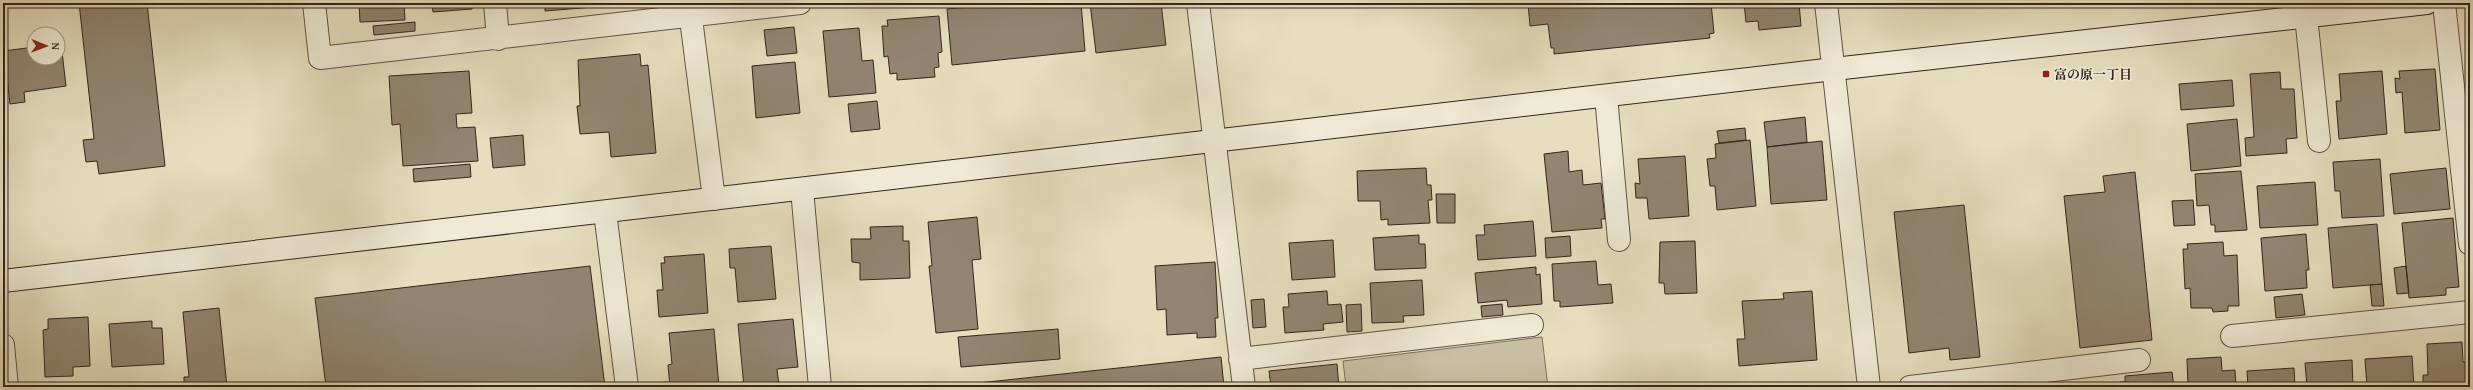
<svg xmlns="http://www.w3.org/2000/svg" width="2473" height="390" font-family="'Gentium Book Plus','Noto Serif JP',serif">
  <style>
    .green { fill: #c8bea3; stroke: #7f7160 }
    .building { fill: #928571; stroke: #36241c }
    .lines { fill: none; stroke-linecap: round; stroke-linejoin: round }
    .street-casing { stroke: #625245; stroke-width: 24 }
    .secondary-casing { stroke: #36241c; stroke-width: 24 }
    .street { stroke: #efead5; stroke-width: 22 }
    .secondary { stroke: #efead5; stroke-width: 22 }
    .poi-dot { fill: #8f2418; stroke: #efead5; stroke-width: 1.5 }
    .labels { text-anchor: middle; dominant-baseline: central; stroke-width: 3.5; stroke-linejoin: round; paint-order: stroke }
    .poi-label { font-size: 13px; font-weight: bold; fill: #36241c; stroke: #efead5; text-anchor: start }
  </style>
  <rect width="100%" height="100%" fill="#e6debf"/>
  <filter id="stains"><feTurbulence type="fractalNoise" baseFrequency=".005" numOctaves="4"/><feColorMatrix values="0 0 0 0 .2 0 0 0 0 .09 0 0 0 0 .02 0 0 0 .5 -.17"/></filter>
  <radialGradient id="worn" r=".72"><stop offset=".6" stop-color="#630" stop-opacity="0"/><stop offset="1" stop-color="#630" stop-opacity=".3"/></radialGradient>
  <!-- green -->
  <path class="green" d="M 1542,337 L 1548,387 L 1346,387 L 1343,361 Z"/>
  <!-- building -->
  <path class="building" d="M 79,3 L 147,3 L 165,166 L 99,174 L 97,161 L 86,162 L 83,140 L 94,139 Z
    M 359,3 L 404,3 L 405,20 L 360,22 Z
    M 432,3 L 472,3 L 472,9 L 433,12 Z
    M 545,3 L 593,3 L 594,7 L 545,11 Z
    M 1012,3 L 1081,3 L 1085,51 L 952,65 L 947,9 Z
    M 1090,3 L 1161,3 L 1166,45 L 1096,53 Z
    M 1528,3 L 1711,3 L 1714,33 L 1709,34 L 1710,38 L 1554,54 L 1554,48 L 1551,48 L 1548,24 L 1530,26 Z
    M 1744,3 L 1799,3 L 1801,26 L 1759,30 L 1758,21 L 1746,22 Z
    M 1976,3 L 2000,3 L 1976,5 Z
    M 939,16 L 942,52 L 938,53 L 939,67 L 934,68 L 935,77 L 897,80 L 897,73 L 890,74 L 888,56 L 884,57 L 882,26 L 888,26 L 887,20 Z
    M 415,22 L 415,31 L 374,35 L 373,26 Z
    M 794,27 L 797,53 L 767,56 L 764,30 Z
    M 859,28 L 862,61 L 873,60 L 876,93 L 829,97 L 823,31 Z
    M 61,43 L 66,86 L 24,92 L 25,102 L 10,104 L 4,51 L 34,47 L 34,58 L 58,58 L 58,44 Z
    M 640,54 L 641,66 L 648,65 L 656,153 L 611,157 L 609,132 L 580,134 L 577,106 L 580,106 L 578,60 Z
    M 795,62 L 800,113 L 756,118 L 752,66 Z
    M 2435,69 L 2440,130 L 2405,133 L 2402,92 L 2396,93 L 2395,78 L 2400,79 L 2399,71 Z
    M 469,71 L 472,113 L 456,114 L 457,128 L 475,127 L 478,161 L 403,166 L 400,124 L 392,125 L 389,76 Z
    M 2382,71 L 2387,134 L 2339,139 L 2336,101 L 2341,101 L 2339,74 Z
    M 2280,72 L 2281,89 L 2294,89 L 2297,138 L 2286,139 L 2287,153 L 2246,156 L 2245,138 L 2254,137 L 2250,74 Z
    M 2232,80 L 2234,106 L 2181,110 L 2179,84 Z
    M 877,101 L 880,129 L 851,132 L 848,104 Z
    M 1805,117 L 1807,142 L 1767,147 L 1764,122 Z
    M 2237,119 L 2241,166 L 2191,171 L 2187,124 Z
    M 1745,128 L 1746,140 L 1719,143 L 1717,131 Z
    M 523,135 L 525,165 L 493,168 L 490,138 Z
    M 1750,140 L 1756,206 L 1717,210 L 1715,186 L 1710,186 L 1707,159 L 1716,158 L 1715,144 Z
    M 1822,141 L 1827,200 L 1771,204 L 1767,147 Z
    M 1568,151 L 1569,172 L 1582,170 L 1583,185 L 1601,183 L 1605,219 L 1601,219 L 1602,228 L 1552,232 L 1544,154 Z
    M 3,156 L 6,179 L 3,180 Z
    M 1685,156 L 1689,216 L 1649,219 L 1647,198 L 1636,198 L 1635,183 L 1640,184 L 1638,159 Z
    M 2380,159 L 2384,216 L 2342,218 L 2340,191 L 2335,191 L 2333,162 Z
    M 470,164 L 471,177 L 414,182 L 413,169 Z
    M 1426,168 L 1427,185 L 1431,185 L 1432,200 L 1428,200 L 1430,223 L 1388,225 L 1388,219 L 1381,220 L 1380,201 L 1358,201 L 1357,171 Z
    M 2446,168 L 2450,209 L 2394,214 L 2390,174 Z
    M 2241,171 L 2247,230 L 2215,232 L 2215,225 L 2211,225 L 2209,205 L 2197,206 L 2195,174 Z
    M 2135,172 L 2152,340 L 2080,348 L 2064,196 L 2105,192 L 2103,176 Z
    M 2315,182 L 2318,225 L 2260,228 L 2257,186 Z
    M 1436,194 L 1455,194 L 1455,223 L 1437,223 Z
    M 2193,200 L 2195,225 L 2174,226 L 2172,201 Z
    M 1964,205 L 1980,357 L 1950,360 L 1949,348 L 1909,353 L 1894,212 Z
    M 977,217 L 981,259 L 972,260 L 978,329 L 936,333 L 929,266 L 932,266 L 928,222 Z
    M 2453,218 L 2459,287 L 2446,288 L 2446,295 L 2409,298 L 2402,223 Z
    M 1533,221 L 1536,256 L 1478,260 L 1476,235 L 1485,235 L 1484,225 Z
    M 2377,224 L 2382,284 L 2333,288 L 2328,228 Z
    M 903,226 L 903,241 L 909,241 L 910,278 L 860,280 L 860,263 L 852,262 L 851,239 L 871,239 L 870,227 Z
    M 2306,234 L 2309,270 L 2306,270 L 2307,288 L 2265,291 L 2261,238 Z
    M 1419,235 L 1419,244 L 1425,244 L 1426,268 L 1375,270 L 1373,238 Z
    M 1570,236 L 1571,256 L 1546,258 L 1545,238 Z
    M 1333,240 L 1335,277 L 1292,280 L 1289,243 Z
    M 1695,241 L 1697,293 L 1665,294 L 1664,283 L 1659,283 L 1660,242 Z
    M 2223,242 L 2224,256 L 2237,255 L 2239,306 L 2228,306 L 2228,311 L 2213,312 L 2212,308 L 2191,308 L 2190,288 L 2185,289 L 2183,249 L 2188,249 L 2187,244 Z
    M 771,246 L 776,299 L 738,302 L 735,268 L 730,268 L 729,249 Z
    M 704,254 L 708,313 L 659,317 L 657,290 L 663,290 L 661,263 L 665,263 L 664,257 Z
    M 1596,261 L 1598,285 L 1611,284 L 1613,303 L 1560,307 L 1560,301 L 1554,301 L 1552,264 Z
    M 1215,262 L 1218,318 L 1215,318 L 1216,337 L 1197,338 L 1197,333 L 1167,335 L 1166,309 L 1157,310 L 1155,266 Z
    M 590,266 L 605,387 L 326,387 L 315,298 Z
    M 2406,266 L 2409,293 L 2397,294 L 2394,268 Z
    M 1536,267 L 1536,275 L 1540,274 L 1542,304 L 1508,307 L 1507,300 L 1478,303 L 1475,273 Z
    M 1422,280 L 1424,315 L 1403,316 L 1404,322 L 1372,323 L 1370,283 Z
    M 2382,284 L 2384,306 L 2372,306 L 2370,285 Z
    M 1327,291 L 1328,305 L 1341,304 L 1343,322 L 1323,324 L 1324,330 L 1285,333 L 1283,307 L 1289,307 L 1288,294 Z
    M 1812,291 L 1817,360 L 1739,366 L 1737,339 L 1745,339 L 1742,301 L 1784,299 L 1783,293 Z
    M 2302,294 L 2305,315 L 2276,318 L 2274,297 Z
    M 1264,299 L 1266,327 L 1253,328 L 1251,300 Z
    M 1361,304 L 1362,331 L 1347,332 L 1346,305 Z
    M 1502,304 L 1503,315 L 1482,317 L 1481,306 Z
    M 219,308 L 227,387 L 184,387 L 184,377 L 189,377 L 183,312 Z
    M 88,317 L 90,366 L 73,367 L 73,376 L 45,377 L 43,330 L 48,329 L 48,319 Z
    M 793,319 L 798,367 L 777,369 L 779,386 L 744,387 L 738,324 Z
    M 152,321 L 152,328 L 162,328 L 164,364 L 112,367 L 109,324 Z
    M 714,329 L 719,387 L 670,387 L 668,365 L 672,364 L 669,333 Z
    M 1058,329 L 1060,359 L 961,367 L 958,337 Z
    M 2462,342 L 2463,362 L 2468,362 L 2470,387 L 2423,387 L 2423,375 L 2428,375 L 2427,344 Z
    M 2412,356 L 2414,387 L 2367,387 L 2365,359 Z
    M 1221,357 L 1224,387 L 941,387 Z
    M 2221,357 L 2222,371 L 2235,370 L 2236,387 L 2188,387 L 2187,359 Z
    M 2352,360 L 2353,387 L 2307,387 L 2305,363 Z
    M 1337,364 L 1339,387 L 1271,387 L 1269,371 Z
    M 2294,368 L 2295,387 L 2248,387 L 2247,371 Z
    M 2172,372 L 2174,387 L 2120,387 L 2120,382 L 2125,382 L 2125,376 Z
    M 667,382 L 667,387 L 645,387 L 644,384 Z
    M 2100,383 L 2100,387 L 2070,387 L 2070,384 Z
    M 2065,384 L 2066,387 L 2044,387 L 2044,385 Z"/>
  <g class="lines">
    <!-- street casing -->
    <g class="street-casing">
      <path id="street" d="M 314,3 L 320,58 L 800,3
        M 495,3 L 498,39
        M 689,3 L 714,199
        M 1198,3 L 1244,387
        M 1826,3 L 1869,387
        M 2444,3 L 2470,244
        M 2306,16 L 2319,141
        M 1606,96 L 1619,240
        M 802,190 L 820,387
        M 605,212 L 627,387
        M 2232,336 L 2470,312
        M 3,345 L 7,387
        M 1240,359 L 1532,325
        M 1910,387 L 2139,360"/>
    </g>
    <!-- secondary casing -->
    <g class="secondary-casing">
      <path id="secondary" d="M 3,281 L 1834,69 L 2427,3"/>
    </g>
    <!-- street -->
    <use href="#street" class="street"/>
    <!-- secondary -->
    <use href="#secondary" class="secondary"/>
  </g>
  <!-- markers -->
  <rect class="poi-dot" x="2042" y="70" width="8" height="8" rx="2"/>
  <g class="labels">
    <!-- poi labels -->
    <g class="poi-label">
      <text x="2054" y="74">富の原一丁目</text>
    </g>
  </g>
  <!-- margin -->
  <rect width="2473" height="390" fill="none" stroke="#e6debf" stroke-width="16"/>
  <rect x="4" y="4" width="2465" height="382" fill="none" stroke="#36241c" stroke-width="2"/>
  <rect x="8" y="8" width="2457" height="374" fill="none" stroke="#36241c"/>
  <!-- north arrow -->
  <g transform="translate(46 46) rotate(91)"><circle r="19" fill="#efead5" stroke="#a59b8b"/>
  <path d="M0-3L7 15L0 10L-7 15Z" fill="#8f2418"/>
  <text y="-6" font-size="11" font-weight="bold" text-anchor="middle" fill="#36241c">N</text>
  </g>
  <rect width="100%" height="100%" filter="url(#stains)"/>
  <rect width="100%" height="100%" fill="url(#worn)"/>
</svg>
